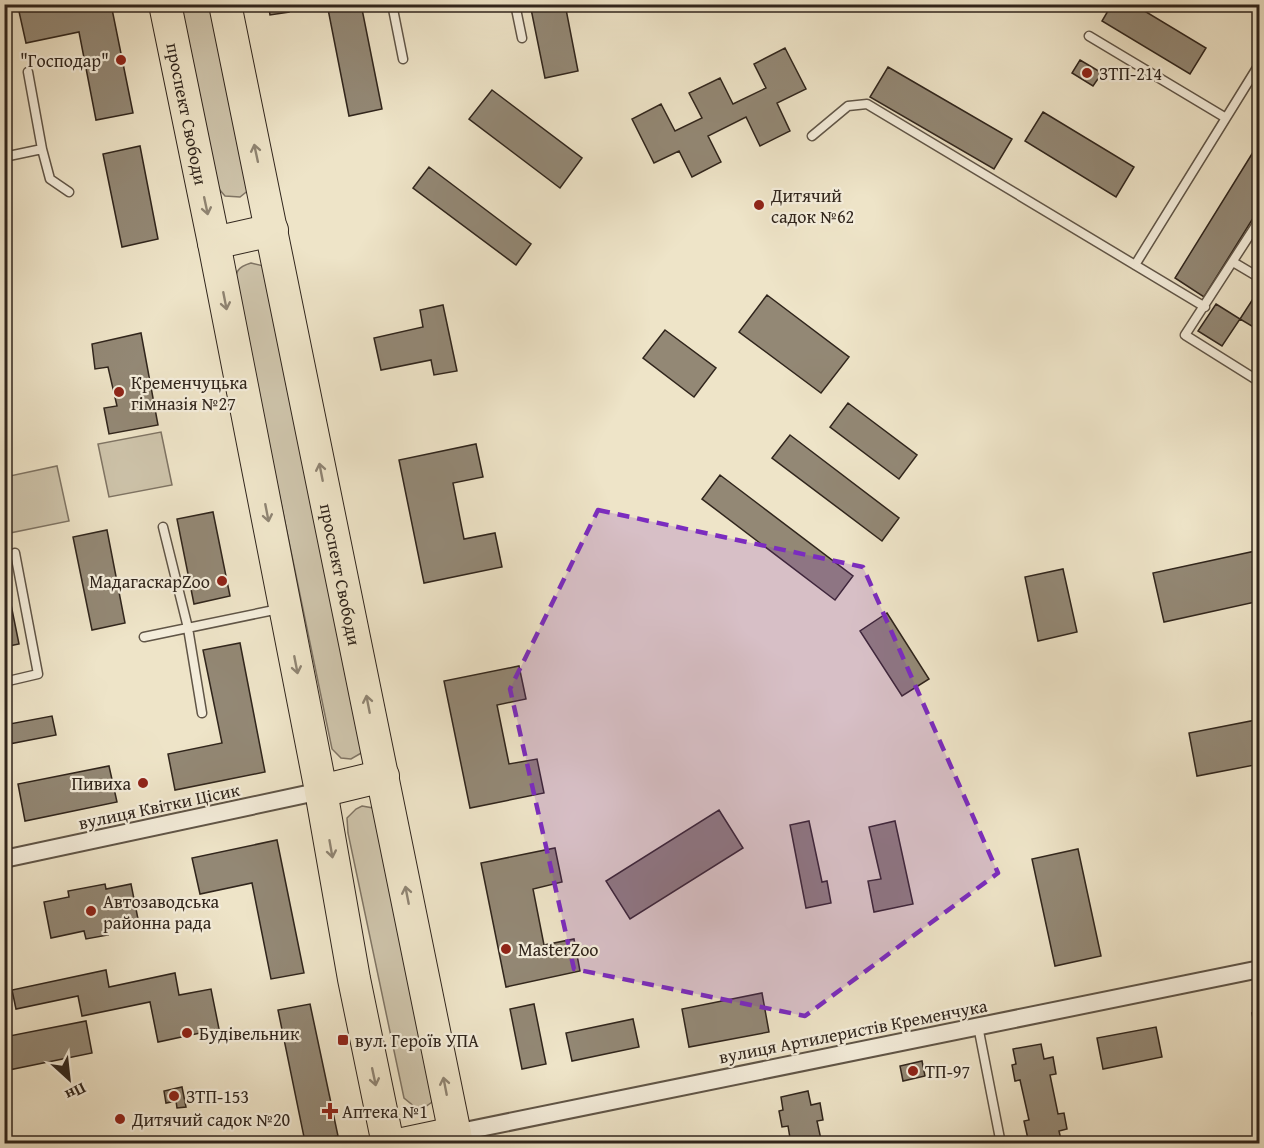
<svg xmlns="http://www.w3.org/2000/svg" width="1264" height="1148" font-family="'Gentium Book Plus',serif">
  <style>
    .green { fill: #cec4ab; stroke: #7f7464; stroke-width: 1.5 }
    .building { fill: #938875; stroke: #30251c; stroke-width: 1.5 }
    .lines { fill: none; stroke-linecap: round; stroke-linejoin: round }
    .lane-casing { stroke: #605547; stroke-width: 11 }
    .street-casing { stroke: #605547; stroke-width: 20 }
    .highway-casing { stroke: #30251c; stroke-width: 34 }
    .lane { stroke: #f4eddb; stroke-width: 8 }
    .street { stroke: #f4eddb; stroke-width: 16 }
    .highway { stroke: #eee4c8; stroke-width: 32 }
    .oneway { stroke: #8f8472 }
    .marked { fill: #7b2cbf; fill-opacity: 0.2; stroke: #7b2cbf; stroke-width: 4.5; stroke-dasharray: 12 8; stroke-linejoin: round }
    .poi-dot { fill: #8f2418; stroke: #f4eddb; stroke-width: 2 }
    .labels { text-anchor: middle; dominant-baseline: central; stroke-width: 4.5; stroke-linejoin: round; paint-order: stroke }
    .poi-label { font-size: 18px; fill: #30251c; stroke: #f4eddb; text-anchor: start }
    .street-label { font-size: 18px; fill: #30251c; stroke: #f4eddb }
  </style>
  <rect width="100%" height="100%" fill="#eee4c8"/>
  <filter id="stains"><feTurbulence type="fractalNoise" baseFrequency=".00333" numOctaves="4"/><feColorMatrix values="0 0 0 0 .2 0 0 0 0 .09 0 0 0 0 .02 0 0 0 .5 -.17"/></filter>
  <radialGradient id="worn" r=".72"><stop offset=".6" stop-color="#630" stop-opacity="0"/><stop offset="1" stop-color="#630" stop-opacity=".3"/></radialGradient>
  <!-- green -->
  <path class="green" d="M 178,5 L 215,5 L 250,189 L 240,197 L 225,196 L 219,189 Z
    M 251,263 L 264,266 L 363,752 L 351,759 L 341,758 L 332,749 L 236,286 C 235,272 237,267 251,263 Z
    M 161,432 L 172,485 L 109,497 L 98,444 Z
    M 57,466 L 69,521 L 5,534 L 5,477 Z
    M 362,806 L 373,808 L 435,1100 L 425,1107 L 415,1107 L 404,1098 L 348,833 L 347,818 L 356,809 Z"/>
  <!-- building -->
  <path class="building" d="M 29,4 L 111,4 L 133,113 L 96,120 L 79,32 L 26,43 L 18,7 Z
    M 268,4 L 288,4 L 289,12 L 270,15 Z
    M 327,4 L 361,4 L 382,109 L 349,116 Z
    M 530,4 L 565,4 L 578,71 L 545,78 Z
    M 1112,4 L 1133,4 L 1206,48 L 1190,74 L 1102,21 Z
    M 785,48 L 806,89 L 777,103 L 790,131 L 760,146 L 746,117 L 708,136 L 721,162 L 692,177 L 679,151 L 654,163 L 632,119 L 661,104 L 675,131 L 702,118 L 689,93 L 720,78 L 733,104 L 766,88 L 754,64 Z
    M 1080,60 L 1102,73 L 1093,86 L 1072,73 Z
    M 888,67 L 1012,139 L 994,169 L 870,97 Z
    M 492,90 L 582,158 L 560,188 L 469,119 Z
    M 1043,112 L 1134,167 L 1116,197 L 1025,141 Z
    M 1260,141 L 1260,207 L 1204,297 L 1175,278 Z
    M 140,146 L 158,239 L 122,247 L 103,154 Z
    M 429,167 L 531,244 L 516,265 L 413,188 Z
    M 1260,288 L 1260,331 L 1240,319 Z
    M 767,295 L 849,357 L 821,393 L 739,332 Z
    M 1216,304 L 1240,319 L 1222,346 L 1198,331 Z
    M 443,305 L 457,371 L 434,375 L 431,360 L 381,370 L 374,338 L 423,327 L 420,310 Z
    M 665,330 L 716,368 L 694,397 L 643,358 Z
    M 141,333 L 158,425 L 109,434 L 104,408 L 117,406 L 108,367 L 95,369 L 92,344 Z
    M 848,403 L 917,455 L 899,479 L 830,427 Z
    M 790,435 L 899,518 L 882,541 L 772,458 Z
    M 476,444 L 483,477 L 453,483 L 464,539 L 495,533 L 502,567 L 424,583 L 399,460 Z
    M 720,475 L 853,576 L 835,600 L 702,499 Z
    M 213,512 L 230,596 L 194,604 L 177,519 Z
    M 107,530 L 125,623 L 92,630 L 73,537 Z
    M 1260,550 L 1260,601 L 1164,622 L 1153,573 Z
    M 1063,569 L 1077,632 L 1038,641 L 1025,577 Z
    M 4,570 L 19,644 L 4,647 Z
    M 887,613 L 929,679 L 902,696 L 860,631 Z
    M 240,643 L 265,772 L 175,790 L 168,754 L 222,743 L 203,650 Z
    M 519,666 L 526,699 L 497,705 L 509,764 L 537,759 L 544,793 L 470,808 L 444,681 Z
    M 52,716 L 56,735 L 4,745 L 4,725 Z
    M 1256,720 L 1260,764 L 1197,776 L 1189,733 Z
    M 109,766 L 117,802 L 25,821 L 18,784 Z
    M 719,810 L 743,848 L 630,919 L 606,881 Z
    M 809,821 L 822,882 L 827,881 L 831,903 L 806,908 L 790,825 Z
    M 895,821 L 913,904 L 874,912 L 868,881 L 881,879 L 869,827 Z
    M 277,840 L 304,973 L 271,979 L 252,883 L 200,894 L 192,858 Z
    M 555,848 L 562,882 L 533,889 L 544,945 L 574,939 L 580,971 L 506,987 L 481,863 Z
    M 1078,849 L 1101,956 L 1055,966 L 1032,859 Z
    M 105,884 L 106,889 L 131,884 L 138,919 L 106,926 L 108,935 L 86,939 L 84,931 L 51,938 L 44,902 L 69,897 L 68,891 Z
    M 106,970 L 109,987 L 175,973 L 179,995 L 211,989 L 219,1029 L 158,1042 L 150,1002 L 82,1016 L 78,996 L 16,1009 L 12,990 Z
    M 762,993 L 769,1032 L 689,1047 L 682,1009 Z
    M 1260,998 L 1260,1029 L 1255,1030 L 1252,1013 L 1256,1013 L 1254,1000 Z
    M 310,1004 L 338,1136 L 305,1142 L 278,1010 Z
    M 534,1004 L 546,1064 L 522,1069 L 510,1009 Z
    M 633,1019 L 639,1047 L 572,1061 L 566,1033 Z
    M 86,1021 L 92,1053 L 4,1071 L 4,1037 Z
    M 1156,1027 L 1162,1057 L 1103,1069 L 1097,1038 Z
    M 1041,1044 L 1044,1059 L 1053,1057 L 1056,1074 L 1050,1075 L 1058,1114 L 1064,1113 L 1067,1129 L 1059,1131 L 1062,1144 L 1034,1144 L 1033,1138 L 1028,1139 L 1024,1121 L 1029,1120 L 1020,1080 L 1015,1081 L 1012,1065 L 1016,1064 L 1013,1049 Z
    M 922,1061 L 925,1076 L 903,1081 L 900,1066 Z
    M 182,1087 L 186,1107 L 177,1108 L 176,1101 L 166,1103 L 164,1091 Z
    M 808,1091 L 811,1105 L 820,1103 L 823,1120 L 817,1121 L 822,1144 L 791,1144 L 788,1126 L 782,1127 L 779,1111 L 783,1110 L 781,1097 Z"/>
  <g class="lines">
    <!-- lane casing -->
    <g class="lane-casing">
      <path id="lane" d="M 392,4 L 403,59
        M 515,4 L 522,38
        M 1089,36 L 1226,118
        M 812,136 L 848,106 L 867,104 L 1205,307
        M 42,149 L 50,179 L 69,192
        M 4,157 L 42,149 L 28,72
        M 1260,219 L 1185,335 L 1260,382
        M 1233,262 L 1260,278
        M 1135,265 L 1260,63
        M 163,527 L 188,628 L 202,713
        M 144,637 L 279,609
        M 4,682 L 38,674 L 15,553
        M 978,1026 L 1001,1144"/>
    </g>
    <!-- street casing -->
    <g class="street-casing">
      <path id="street" d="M 4,859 L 321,791
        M 455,1133 L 1260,969"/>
    </g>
    <!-- highway casing -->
    <g class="highway-casing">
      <g id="highway">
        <path id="s1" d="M 165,4 L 214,243 L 321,791 L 354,979 L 388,1144"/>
        <path id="s2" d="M 225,4 L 457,1144"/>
        <path d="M 214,243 L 272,230"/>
        <path d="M 321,791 L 383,776"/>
        <path d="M 403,1144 L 455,1133"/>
      </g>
    </g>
    <!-- lane -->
    <use href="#lane" class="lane"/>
    <!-- street -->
    <use href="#street" class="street"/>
    <!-- highway -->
    <use href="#highway" class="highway"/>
  </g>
  <!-- one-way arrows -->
  <defs><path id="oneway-shaft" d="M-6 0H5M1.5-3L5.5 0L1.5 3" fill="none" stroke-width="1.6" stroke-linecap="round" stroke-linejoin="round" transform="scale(1.5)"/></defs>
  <g class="oneway">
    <use href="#oneway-shaft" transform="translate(256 153) rotate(-102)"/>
    <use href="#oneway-shaft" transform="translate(206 206) rotate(78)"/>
    <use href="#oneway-shaft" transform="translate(225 301) rotate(79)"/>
    <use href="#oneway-shaft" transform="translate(321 472) rotate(-101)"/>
    <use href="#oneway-shaft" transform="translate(267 513) rotate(79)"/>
    <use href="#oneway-shaft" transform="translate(296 665) rotate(79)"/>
    <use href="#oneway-shaft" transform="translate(368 704) rotate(-101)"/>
    <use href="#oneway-shaft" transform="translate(331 849) rotate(80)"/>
    <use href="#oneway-shaft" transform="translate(407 895) rotate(-101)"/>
    <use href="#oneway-shaft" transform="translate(374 1077) rotate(78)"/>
    <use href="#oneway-shaft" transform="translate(445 1086) rotate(-101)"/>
  </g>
  <!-- marked area -->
  <path class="marked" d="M 598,510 L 863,567 L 998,873 L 805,1016 L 574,969 L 510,689 Z"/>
  <!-- markers -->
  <g class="poi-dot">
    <circle cx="121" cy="60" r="6"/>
    <circle cx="1087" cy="73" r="6"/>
    <circle cx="759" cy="205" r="6"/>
    <circle cx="119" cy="392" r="6"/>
    <circle cx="222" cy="581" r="6"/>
    <circle cx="143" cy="783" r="6"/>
    <circle cx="91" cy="911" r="6"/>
    <circle cx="506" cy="949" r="6"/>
    <circle cx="187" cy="1033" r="6"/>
    <rect x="337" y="1034" width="12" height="12" rx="3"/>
    <circle cx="913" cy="1071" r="6"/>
    <circle cx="174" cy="1096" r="6"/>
    <path d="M327 1102h6v6h6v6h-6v6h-6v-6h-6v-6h6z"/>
    <circle cx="120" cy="1119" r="6"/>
  </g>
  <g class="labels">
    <!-- poi labels -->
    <g class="poi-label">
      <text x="109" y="60" text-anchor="end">"Господар"</text>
      <text x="1099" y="73">ЗТП-214</text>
      <text x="771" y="195">Дитячий<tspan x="771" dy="21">садок №62</tspan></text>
      <text x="131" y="382">Кременчуцька<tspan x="131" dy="21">гімназія №27</tspan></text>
      <text x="210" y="581" text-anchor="end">МадагаскарZoo</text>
      <text x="131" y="783" text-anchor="end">Пивиха</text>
      <text x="103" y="901">Автозаводська<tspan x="103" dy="21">районна рада</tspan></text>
      <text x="518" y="949">MasterZoo</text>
      <text x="199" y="1033">Будівельник</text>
      <text x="355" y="1040">вул. Героїв УПА</text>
      <text x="925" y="1071">ТП-97</text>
      <text x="186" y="1096">ЗТП-153</text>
      <text x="342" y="1111">Аптека №1</text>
      <text x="132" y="1119">Дитячий садок №20</text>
    </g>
    <!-- street labels -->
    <g class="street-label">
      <text stroke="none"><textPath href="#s1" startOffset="112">проспект Свободи</textPath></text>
      <text stroke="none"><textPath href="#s2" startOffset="582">проспект Свободи</textPath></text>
      <text transform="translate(159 806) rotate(-12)">вулиця Квітки Цісик</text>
      <text transform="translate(853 1031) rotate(-11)">вулиця Артилеристів Кременчука</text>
    </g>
  </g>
  <!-- margin -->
  <rect width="1264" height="1148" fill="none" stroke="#eee4c8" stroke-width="24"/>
  <rect x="6" y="6" width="1252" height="1136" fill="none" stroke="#30251c" stroke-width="3"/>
  <rect x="12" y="12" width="1240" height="1124" fill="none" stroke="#30251c" stroke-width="1.5"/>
  <!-- north arrow -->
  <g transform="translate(69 1079) rotate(153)" stroke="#f4eddb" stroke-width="4.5" paint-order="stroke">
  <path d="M0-4.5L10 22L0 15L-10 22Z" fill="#30251c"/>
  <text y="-9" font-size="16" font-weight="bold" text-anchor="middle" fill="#30251c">Пн</text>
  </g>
  <rect width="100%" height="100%" filter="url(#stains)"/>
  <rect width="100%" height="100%" fill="url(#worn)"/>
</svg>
